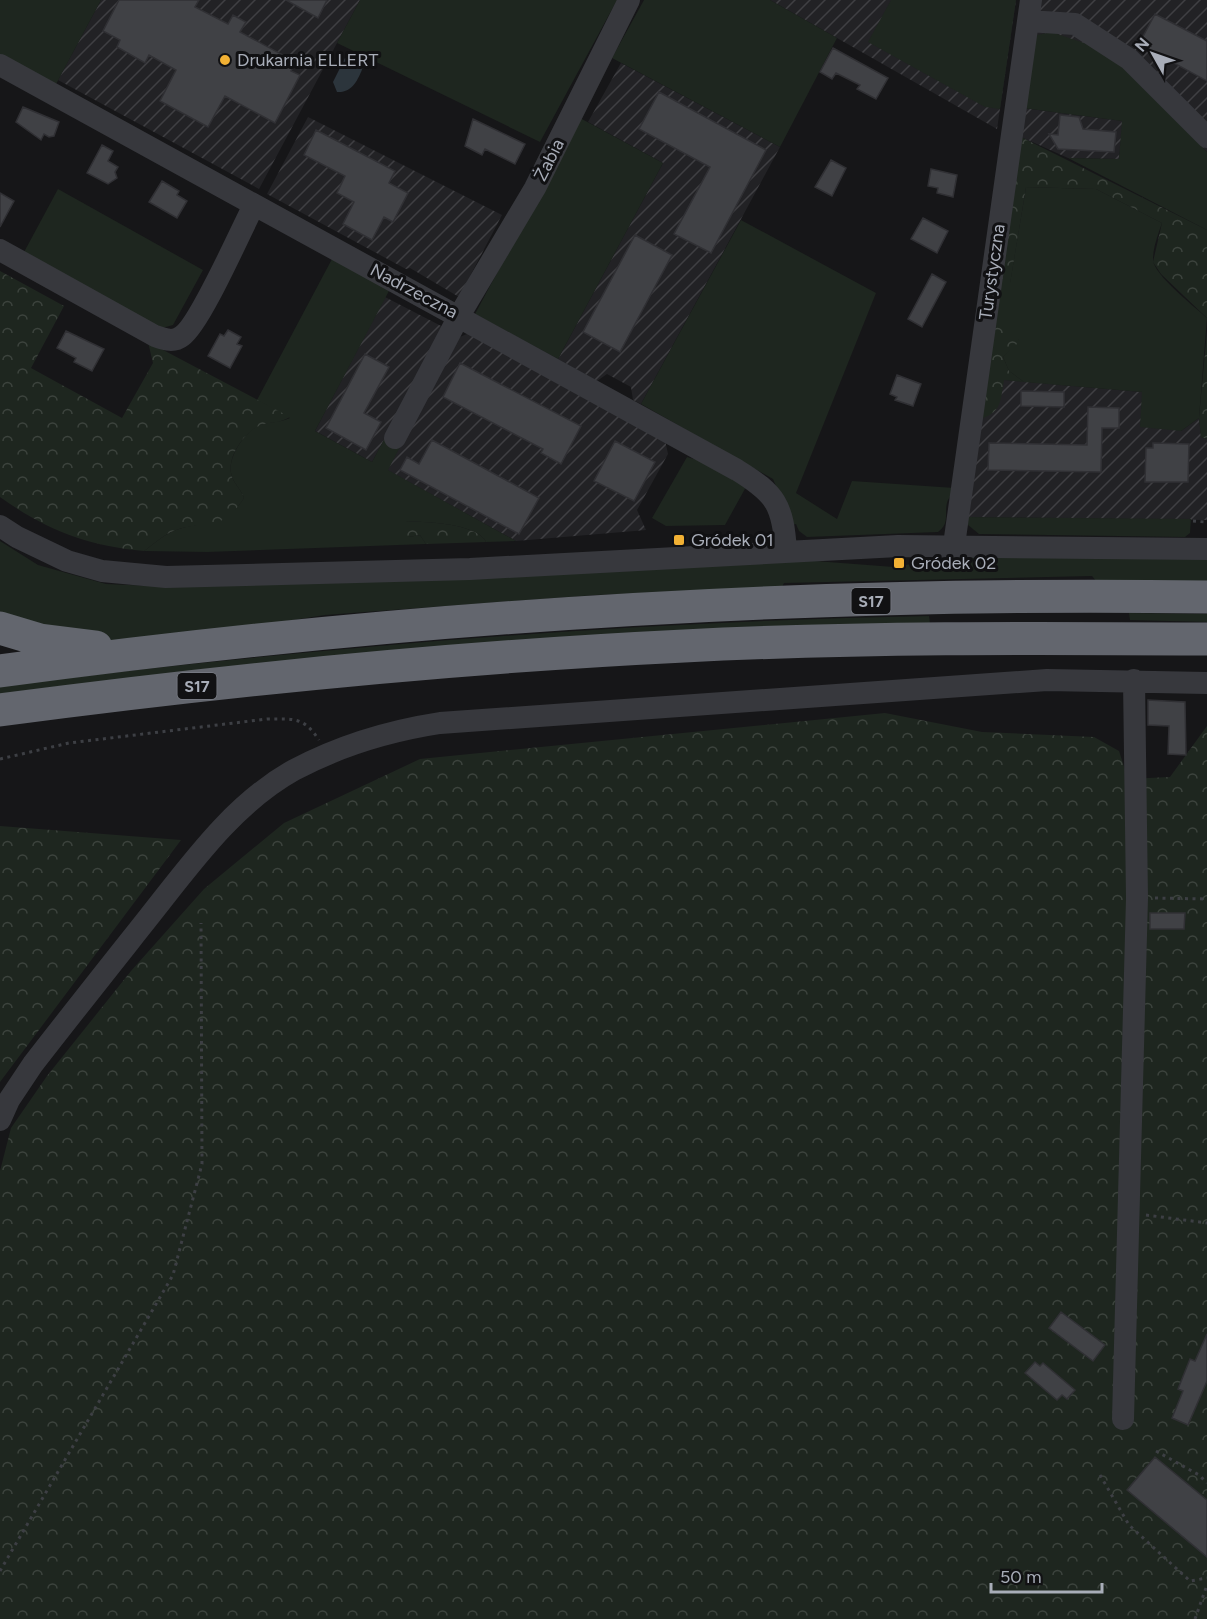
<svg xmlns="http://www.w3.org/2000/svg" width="1207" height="1619" font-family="Figtree,sans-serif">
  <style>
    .industrial { fill: url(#industrial-furrows) }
    .grass { fill: #1e261f }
    .forest { fill: url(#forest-crowns) }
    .water { fill: #2c353c }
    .building { fill: #404145; stroke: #303034; stroke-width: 1.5 }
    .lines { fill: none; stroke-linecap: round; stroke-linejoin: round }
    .path { stroke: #3d3f44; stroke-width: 3; stroke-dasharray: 3 4.5; stroke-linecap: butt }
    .minor { stroke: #37383d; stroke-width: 22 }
    .highway { stroke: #63666e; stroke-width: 33 }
    .poi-dot { fill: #f2b134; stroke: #111113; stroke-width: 2 }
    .labels { text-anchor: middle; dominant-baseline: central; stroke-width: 6; stroke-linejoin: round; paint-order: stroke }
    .shield { fill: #111113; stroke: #7b7e86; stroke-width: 1.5 }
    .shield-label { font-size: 16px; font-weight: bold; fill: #a8adb8 }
    .poi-label { font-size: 18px; fill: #a8adb8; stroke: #111113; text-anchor: start }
    .street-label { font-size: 18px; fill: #a8adb8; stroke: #111113 }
  </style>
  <defs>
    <pattern id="industrial-furrows" width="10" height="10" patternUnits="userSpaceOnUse" patternTransform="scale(1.5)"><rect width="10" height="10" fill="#222225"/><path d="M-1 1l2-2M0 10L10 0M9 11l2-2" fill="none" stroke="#3f3f43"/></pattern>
    <pattern id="forest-crowns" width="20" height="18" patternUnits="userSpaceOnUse" patternTransform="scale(1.5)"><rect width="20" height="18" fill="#1e261f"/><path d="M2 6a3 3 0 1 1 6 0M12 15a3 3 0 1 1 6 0" fill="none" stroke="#3c433d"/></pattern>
  </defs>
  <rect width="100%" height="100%" fill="#161618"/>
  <!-- industrial -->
  <path class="industrial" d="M 101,0 L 360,0 L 259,189 L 58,80 Z
    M 770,0 L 1016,0 L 997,129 L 837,38 Z
    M 1039,0 L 1207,0 L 1207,152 L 1119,64 L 1033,36 Z
    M 621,63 L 780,147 L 641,404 L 633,400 L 631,387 L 607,374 L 597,381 L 558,359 L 663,163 L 588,122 Z
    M 1023,108 L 1123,121 L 1119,159 L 1068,158 L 1019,136 Z
    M 308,117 L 502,215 L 459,297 L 410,268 L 406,269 L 267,194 Z
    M 385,297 L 445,328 L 372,462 L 315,431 Z
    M 469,333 L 665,440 L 668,454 L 637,510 L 646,530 L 516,541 L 387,470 L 460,337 Z
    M 1004,380 L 1142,392 L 1181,431 L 1199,418 L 1201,437 L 1207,439 L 1207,520 L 968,517 L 977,420 Z"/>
  <!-- grass -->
  <path class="grass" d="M 0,0 L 101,0 L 55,86 L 0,55 Z
    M 360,0 L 617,0 L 540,142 L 337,43 Z
    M 644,0 L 770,0 L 837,38 L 780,147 L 612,58 Z
    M 891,0 L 1016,0 L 1000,109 L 985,107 L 868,42 Z
    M 1051,32 L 1093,46 L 1119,64 L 1207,152 L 1207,230 L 1068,158 L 1119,159 L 1122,121 L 1023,108 L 1033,36 Z
    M 580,118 L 663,163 L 558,359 L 475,314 Z
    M 1026,187 L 1096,189 L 1162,223 C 1158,235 1153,247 1153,260 C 1154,275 1195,307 1207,318 L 1199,418 L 1181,431 L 1140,427 L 1142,392 L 1024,382 L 1009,371 L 1003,357 L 1019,340 L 991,325 L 999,283 L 1010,283 Z
    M 58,189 L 203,270 L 173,325 L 162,328 L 23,254 Z
    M 741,220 L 876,293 L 796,493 L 837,519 L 852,481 L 955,488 C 954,494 951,495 948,500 C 943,512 951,523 938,532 L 807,537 L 799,531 L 796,524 L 792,525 L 773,479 L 641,404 Z
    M 332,259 L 390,289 L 315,431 L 372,462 L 386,436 L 401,445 L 388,470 L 516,541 L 486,542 C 478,524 425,521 406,522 L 408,537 L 420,535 L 426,544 L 207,552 L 144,551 C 152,545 161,537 171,532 C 201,519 222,531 244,498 C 241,489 232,482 231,473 C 228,457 244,433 258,426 C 268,421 277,424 290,418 L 257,400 Z
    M 687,457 L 701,461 L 746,487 L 725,525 L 666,526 L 652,518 Z
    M 968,517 L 1191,519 L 1190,533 L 1185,537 L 979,534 L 968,525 Z
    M 0,541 L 38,565 L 106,584 L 153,586 L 815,561 L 894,567 L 957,556 L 1207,559 L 1207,582 L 1096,581 L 1092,576 L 784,583 L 782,587 L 596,595 L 325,615 L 148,643 L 89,642 L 0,615 Z
    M 1129,613 L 1207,614 L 1207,622 L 1130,620 Z
    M 929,616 L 930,623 L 0,694 L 0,686 C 308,648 618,622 929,616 Z"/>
  <!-- forest -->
  <path class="forest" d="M 1019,136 L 1207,230 L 1207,318 L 1161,274 L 1153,262 L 1162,223 L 1096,189 L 1026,187 L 1010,284 L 999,283 Z
    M 0,271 L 64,306 L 31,368 L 122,418 L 153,363 L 148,342 L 290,417 C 276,425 269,421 259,426 C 244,433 228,456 231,473 C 232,482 241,489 244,498 C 219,536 203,518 171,532 C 161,537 152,545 144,551 C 88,546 46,530 0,497 Z
    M 1003,324 L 1020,341 L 1003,357 L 1009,371 L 1024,382 L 1004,380 C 1000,403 1002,413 977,420 L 991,325 Z
    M 1207,331 L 1207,439 L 1201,437 L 1199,418 Z
    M 406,522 C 425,521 478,524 486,542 L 426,544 L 420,535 L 408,537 L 400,533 L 401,525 Z
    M 885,713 L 982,732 L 1094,737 L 1119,751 L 1128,779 L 1170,777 L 1207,726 L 1207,1619 L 0,1619 L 0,1171 L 11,1128 L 47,1076 L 131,971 L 204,889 L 284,823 L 420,759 Z
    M 0,826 L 181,840 L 0,1082 Z"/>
  <!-- water -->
  <path class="water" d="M 345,58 L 359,60 L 363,67 C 358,80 352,93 337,92 L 333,82 Z"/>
  <!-- building -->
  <path class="building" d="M 119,0 L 199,0 L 195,7 L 228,24 L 233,15 L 246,22 L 240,32 L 296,62 L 291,71 L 300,75 L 275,123 L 225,96 L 208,127 L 160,101 L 176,70 L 149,55 L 145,63 L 117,47 L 120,40 L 103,31 Z
    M 286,0 L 327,0 L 318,18 Z
    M 1155,14 L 1207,41 L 1207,81 L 1139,44 Z
    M 833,48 L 888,78 L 876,99 L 857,89 L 860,85 L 836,73 L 832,79 L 820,72 Z
    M 659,92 L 766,150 L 711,253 L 674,234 L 710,167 L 639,129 Z
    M 23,107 L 59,122 L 54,136 L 49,137 L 44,134 L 41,140 L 16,122 Z
    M 1060,115 L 1079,117 L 1083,129 L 1116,132 L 1114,152 L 1058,149 L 1049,134 L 1058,135 Z
    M 473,119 L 525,144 L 515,164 L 485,149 L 482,155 L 465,146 Z
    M 316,130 L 395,171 L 389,183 L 408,193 L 393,222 L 384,217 L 372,240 L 343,224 L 354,202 L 337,193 L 345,176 L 304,155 Z
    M 102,145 L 113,151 L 108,161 L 118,167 L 115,172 L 117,178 L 108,184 L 87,173 Z
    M 831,160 L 846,168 L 832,196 L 815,187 Z
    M 931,169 L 957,175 L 953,197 L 937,193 L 938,188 L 928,186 Z
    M 162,181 L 179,191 L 177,195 L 187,201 L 177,218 L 149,202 Z
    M 0,193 L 14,201 L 0,227 Z
    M 923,218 L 948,231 L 937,253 L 911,239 Z
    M 635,235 L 672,255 L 620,352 L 583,332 Z
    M 932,274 L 946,282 L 922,327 L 908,319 Z
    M 228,330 L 241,337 L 237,344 L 242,346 L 230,368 L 208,356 L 220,334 L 224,336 Z
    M 66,331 L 104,349 L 92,371 L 74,362 L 76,358 L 57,348 Z
    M 365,354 L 389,367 L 364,413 L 381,422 L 366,450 L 326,428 Z
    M 460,363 L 581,426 L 561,464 L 541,453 L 543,449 L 443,397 Z
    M 897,375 L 921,384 L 913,406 L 895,400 L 897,397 L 890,394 Z
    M 1021,391 L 1064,392 L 1064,407 L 1021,406 Z
    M 1088,407 L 1119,408 L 1119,428 L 1102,428 L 1101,472 L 988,470 L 989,443 L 1087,445 Z
    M 432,440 L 539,498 L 519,534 L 400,470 L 407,457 L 419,464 Z
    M 615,441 L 655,462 L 634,501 L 594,481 Z
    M 1153,443 L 1189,444 L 1188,482 L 1145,482 L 1146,448 L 1153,448 Z
    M 1148,700 L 1185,702 L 1186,755 L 1168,754 L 1169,726 L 1148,725 Z
    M 1150,913 L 1185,913 L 1184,929 L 1150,929 Z
    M 1061,1312 L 1105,1345 L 1093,1361 L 1049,1328 Z
    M 1207,1334 L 1207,1381 L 1188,1425 L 1172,1418 L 1183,1391 L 1178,1389 L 1190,1359 L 1195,1361 Z
    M 1035,1362 L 1040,1366 L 1043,1363 L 1075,1390 L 1067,1399 L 1062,1395 L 1057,1400 L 1025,1373 Z
    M 1155,1457 L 1207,1500 L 1207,1557 L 1127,1490 Z"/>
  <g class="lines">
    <!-- path -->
    <path class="path" d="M 1193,521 L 1205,522
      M 0,759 L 69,743 L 267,719 C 293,719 303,716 319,740
      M 1155,898 L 1207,899
      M 1146,1215 L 1207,1223
      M 1156,1451 L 1199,1475 L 1207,1483
      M 1100,1475 L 1129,1525 L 1190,1581 L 1207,1578
      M 0,1571 L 173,1275 L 202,1164 L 201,923
      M 1195,1619 L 1207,1585"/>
    <!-- minor -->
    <path class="minor" d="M 1028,21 L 1075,24 L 1129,59 L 1207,137
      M 0,65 L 737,470 C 776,494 783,505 786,551
      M 0,250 L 155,336 C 164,339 173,343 182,336 C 200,324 241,230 254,205
      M 395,438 L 459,316 L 535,188 L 629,0
      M 0,526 L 17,537 L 67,561 L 102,571 L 166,577 L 470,569 L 898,546 L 1207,549
      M 954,545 L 1031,0
      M 0,1120 L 9,1100 L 33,1064 C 71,1015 110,966 148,918 C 191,864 233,804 294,770 C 341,745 388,731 440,723 L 1047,680 L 1207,683
      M 1123,1419 L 1137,898 L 1134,680"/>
    <!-- highway -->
    <path class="highway" d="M 0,628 L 40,640 L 96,647
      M 0,671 C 397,617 806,591 1207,597
      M 0,710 C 227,680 456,657 684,646 C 858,637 1033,638 1207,639"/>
  </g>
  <!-- markers -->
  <g class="poi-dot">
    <circle cx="225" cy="60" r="6"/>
    <rect x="673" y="534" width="12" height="12" rx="3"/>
    <rect x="893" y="557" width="12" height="12" rx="3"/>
  </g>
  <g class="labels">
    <!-- shield labels -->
    <g class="shield">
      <rect x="851.5" y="588" width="39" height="26" rx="4.5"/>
      <rect x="177.5" y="673" width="39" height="26" rx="4.5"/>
    </g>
    <g class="shield-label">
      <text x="871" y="601">S17</text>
      <text x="197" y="686">S17</text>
    </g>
    <!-- poi labels -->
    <g class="poi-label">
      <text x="237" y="60">Drukarnia ELLERT</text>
      <text x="691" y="540">Gródek 01</text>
      <text x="911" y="563">Gródek 02</text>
    </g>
    <!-- street labels -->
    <g class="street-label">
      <text transform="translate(549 160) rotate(-63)">Żabia</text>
      <text transform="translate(992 272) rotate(-82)">Turystyczna</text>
      <text transform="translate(414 291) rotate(28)">Nadrzeczna</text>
    </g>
  </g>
  <!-- north arrow -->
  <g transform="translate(1153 54) rotate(310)" stroke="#111113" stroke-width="4.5" paint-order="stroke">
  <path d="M0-4.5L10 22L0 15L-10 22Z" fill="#a8adb8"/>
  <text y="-9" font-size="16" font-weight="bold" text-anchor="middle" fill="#a8adb8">N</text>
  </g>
  <!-- scale -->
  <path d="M991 1583v9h111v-9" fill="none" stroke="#a8adb8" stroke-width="3"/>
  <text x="1000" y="1583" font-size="18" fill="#a8adb8" stroke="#111113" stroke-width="4.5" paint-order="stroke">50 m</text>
</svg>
